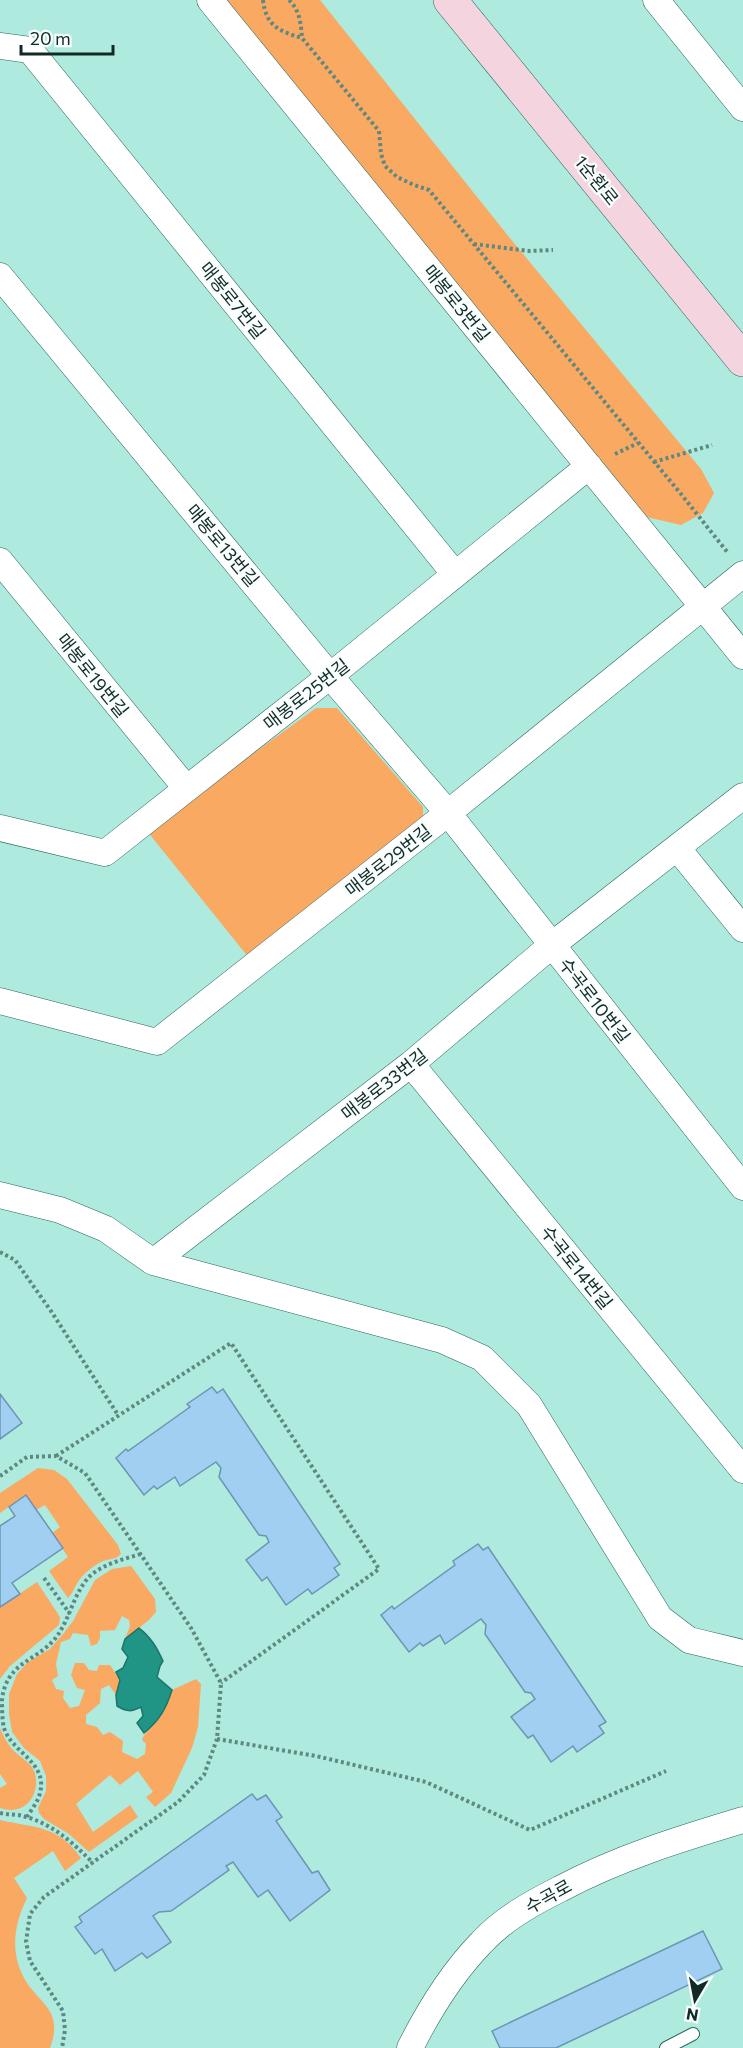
<svg xmlns="http://www.w3.org/2000/svg" width="743" height="2048" font-family="Commissioner,'Noto Sans KR',sans-serif">
  <style>
    .green { fill: #f9a962 }
    .water { fill: #209585; stroke: #1c7568; stroke-width: 1.5 }
    .building { fill: #a1cff1; stroke: #6d95b3; stroke-width: 1.5 }
    .lines { fill: none; stroke-linecap: round; stroke-linejoin: round }
    .service-casing { stroke: #2b655b; stroke-width: 14 }
    .minor-casing { stroke: #2b655b; stroke-width: 27 }
    .secondary-casing { stroke: #2b655b; stroke-width: 34 }
    .path { stroke: #5e8880; stroke-width: 4; stroke-dasharray: 3 3; stroke-linecap: butt }
    .service { stroke: #fff; stroke-width: 12 }
    .minor { stroke: #fff; stroke-width: 26 }
    .secondary { stroke: #f4d4de; stroke-width: 33 }
    .labels { text-anchor: middle; dominant-baseline: central; stroke-width: 4.5; stroke-linejoin: round; paint-order: stroke }
    .street-label { font-size: 18px; fill: #122a26; stroke: #f8fefd }
  </style>
  <rect width="100%" height="100%" fill="#aeeade"/>
  <!-- green -->
  <path class="green" d="M 222,0 L 320,0 L 509,237 L 701,469 L 714,493 L 703,513 L 681,525 L 642,516 Z
    M 316,708 L 337,708 L 423,807 L 423,825 L 249,958 L 147,831 Z
    M 38,1468 L 54,1470 L 67,1479 L 118,1545 L 121,1554 C 114,1561 107,1558 99,1563 C 92,1567 82,1575 78,1582 C 74,1588 73,1593 68,1598 L 49,1571 L 68,1557 L 52,1533 L 60,1527 L 45,1505 L 36,1510 L 26,1495 L 0,1513 L 0,1493 Z
    M 131,1566 L 155,1599 L 156,1612 L 149,1620 L 125,1639 L 130,1626 L 129,1620 L 122,1616 L 115,1630 L 100,1631 L 100,1638 L 97,1644 L 91,1646 L 88,1635 L 73,1633 L 70,1639 L 61,1642 L 56,1664 L 58,1676 L 52,1680 L 56,1689 L 64,1691 L 63,1698 L 70,1708 L 79,1706 L 85,1690 L 77,1688 L 71,1675 L 75,1663 L 84,1663 L 89,1670 L 97,1671 L 99,1665 L 110,1665 L 120,1680 L 116,1695 L 109,1685 L 101,1689 L 100,1703 L 86,1715 L 86,1724 L 97,1727 L 103,1735 L 110,1732 L 123,1741 L 122,1752 L 137,1759 L 145,1754 L 146,1744 L 142,1740 C 145,1731 152,1728 157,1721 C 164,1711 168,1702 172,1690 L 196,1679 L 201,1684 L 198,1727 L 192,1748 L 171,1793 L 155,1807 L 146,1797 L 153,1792 L 138,1771 L 120,1785 L 110,1775 L 76,1804 L 93,1832 L 130,1805 L 138,1817 L 89,1852 L 69,1834 L 44,1819 L 39,1813 L 38,1808 L 46,1791 L 46,1776 L 40,1761 L 24,1748 L 12,1732 L 9,1714 L 9,1694 L 17,1674 L 28,1662 L 50,1649 L 63,1634 L 73,1621 L 95,1580 L 112,1569 Z
    M 37,1582 L 60,1617 L 59,1625 L 10,1666 L 0,1679 L 0,1607 Z
    M 0,1728 C 3,1735 7,1743 12,1749 C 18,1756 29,1761 33,1769 C 39,1780 36,1796 27,1804 C 19,1811 10,1811 0,1808 L 0,1788 L 7,1784 L 0,1774 Z
    M 0,1820 C 35,1828 58,1825 81,1858 L 65,1871 L 53,1851 L 14,1878 L 27,1898 C 15,1922 10,1949 22,1974 C 36,2004 65,2007 50,2048 L 0,2048 Z"/>
  <!-- water -->
  <path class="water" d="M 139,1628 C 151,1637 157,1648 163,1661 L 160,1666 L 157,1677 L 172,1690 C 166,1709 159,1721 144,1733 L 137,1723 L 143,1716 L 141,1707 C 131,1712 127,1712 117,1706 L 116,1695 L 120,1680 L 116,1672 L 123,1668 L 128,1657 L 122,1649 L 125,1639 Z"/>
  <!-- building -->
  <path class="building" d="M 212,1387 L 217,1393 L 223,1389 L 340,1564 L 334,1568 L 339,1575 L 312,1594 L 308,1589 L 286,1605 L 267,1577 L 262,1581 L 246,1560 L 269,1542 L 266,1536 L 259,1535 L 219,1477 L 221,1468 L 216,1462 L 180,1486 L 175,1477 L 157,1489 L 154,1486 L 144,1495 L 116,1458 L 126,1449 L 128,1451 L 190,1407 L 187,1404 Z
    M 0,1394 L 22,1423 L 0,1439 Z
    M 26,1495 L 63,1548 L 12,1583 L 20,1594 L 0,1607 L 0,1526 L 15,1516 L 9,1507 Z
    M 478,1544 L 483,1550 L 488,1547 L 606,1722 L 599,1726 L 604,1733 L 577,1752 L 573,1746 L 551,1762 L 533,1735 L 528,1738 L 511,1717 L 535,1699 L 531,1693 L 525,1692 L 485,1634 L 486,1625 L 481,1619 L 445,1644 L 440,1635 L 423,1646 L 420,1643 L 409,1652 L 381,1615 L 392,1606 L 394,1609 L 455,1565 L 453,1561 Z
    M 252,1794 L 257,1800 L 266,1795 L 282,1817 L 276,1821 L 312,1873 L 318,1871 L 330,1890 L 290,1921 L 268,1890 L 258,1897 L 233,1862 L 226,1866 L 229,1870 L 171,1911 L 159,1912 L 153,1916 L 171,1942 L 147,1958 L 142,1953 L 115,1971 L 102,1949 L 95,1954 L 75,1927 L 82,1922 L 79,1917 Z
    M 703,1931 L 722,1969 L 556,2048 L 500,2048 L 492,2031 Z"/>
  <g class="lines">
    <!-- service casing -->
    <g class="service-casing">
      <path id="service" d="M 666,2048 L 693,2034"/>
    </g>
    <!-- minor casing -->
    <g class="minor-casing">
      <path id="minor" d="M 210,0 L 743,656
        M 656,0 L 743,108
        M 0,46 L 30,50 L 454,573
        M 0,276 L 330,676 L 448,813 L 743,1187
        M 0,561 L 186,788
        M 0,828 L 105,853 L 330,676 L 589,466
        M 678,849 L 743,929
        M 0,1001 L 157,1042 L 448,813 L 743,574
        M 411,1064 L 743,1470
        M 0,1195 L 60,1210 L 106,1229 L 153,1262 L 411,1064 L 552,945 L 743,796
        M 153,1262 L 442,1340 L 482,1358 L 529,1405 L 660,1618 L 689,1640 L 743,1653
        M 410,2048 C 429,2010 452,1973 481,1943 C 503,1919 532,1903 560,1889 C 618,1858 680,1839 743,1820"/>
    </g>
    <!-- secondary casing -->
    <g class="secondary-casing">
      <path id="secondary" d="M 450,0 L 743,360"/>
    </g>
    <!-- path -->
    <path class="path" d="M 263,0 C 266,26 279,31 302,38 L 379,131 L 381,154 L 385,166 L 397,177 L 414,185 L 429,190 L 681,494 L 728,553
      M 289,0 C 300,10 301,25 302,38
      M 474,244 L 529,251 L 553,250
      M 615,454 L 638,443
      M 654,462 L 712,445
      M 0,1252 L 15,1260 L 51,1311 L 118,1415
      M 56,1456 L 231,1343 L 379,1569 L 221,1683
      M 0,1476 L 27,1457 L 56,1456 L 85,1473 L 191,1628 L 221,1683 L 217,1739 L 204,1775 L 178,1802 L 44,1897 L 30,1914 L 26,1942 L 30,1961 L 63,2011 L 65,2030 L 62,2048
      M 44,1578 L 70,1614
      M 217,1739 L 316,1756 L 426,1782 L 530,1830 L 666,1771
      M 0,1813 C 8,1815 16,1814 23,1816 C 53,1824 72,1842 93,1863
      M 27,1817 C 31,1810 38,1802 40,1793 C 48,1762 12,1753 4,1728 C 2,1720 2,1708 2,1700 C 6,1663 34,1662 54,1640 C 70,1621 73,1593 90,1576 C 103,1564 124,1559 141,1554"/>
    <!-- service -->
    <use href="#service" class="service"/>
    <!-- minor -->
    <use href="#minor" class="minor"/>
    <!-- secondary -->
    <use href="#secondary" class="secondary"/>
  </g>
  <g class="labels">
    <!-- street labels -->
    <g class="street-label">
      <text transform="translate(597 180) rotate(51)">1순환로</text>
      <text transform="translate(233 300) rotate(51)">매봉로7번길</text>
      <text transform="translate(457 303) rotate(51)">매봉로3번길</text>
      <text transform="translate(223 545) rotate(50)">매봉로13번길</text>
      <text transform="translate(93 675) rotate(51)">매봉로19번길</text>
      <text transform="translate(306 694) rotate(-38)">매봉로25번길</text>
      <text transform="translate(388 860) rotate(-38)">매봉로29번길</text>
      <text transform="translate(595 1000) rotate(52)">수곡로10번길</text>
      <text transform="translate(384 1084) rotate(-38)">매봉로33번길</text>
      <text transform="translate(577 1267) rotate(51)">수곡로14번길</text>
      <text transform="translate(548 1896) rotate(-29)">수곡로</text>
    </g>
  </g>
  <!-- north arrow -->
  <g transform="translate(695 2000) rotate(190)" stroke="#f8fefd" stroke-width="4.5" paint-order="stroke">
  <path d="M0-4.5L10 22L0 15L-10 22Z" fill="#122a26"/>
  <text y="-9" font-size="16" font-weight="bold" text-anchor="middle" fill="#122a26">N</text>
  </g>
  <!-- scale -->
  <path d="M21 45v9h92v-9" fill="none" stroke="#122a26" stroke-width="3"/>
  <text x="30" y="45" font-size="18" fill="#122a26" stroke="#f8fefd" stroke-width="4.5" paint-order="stroke">20 m</text>
</svg>
